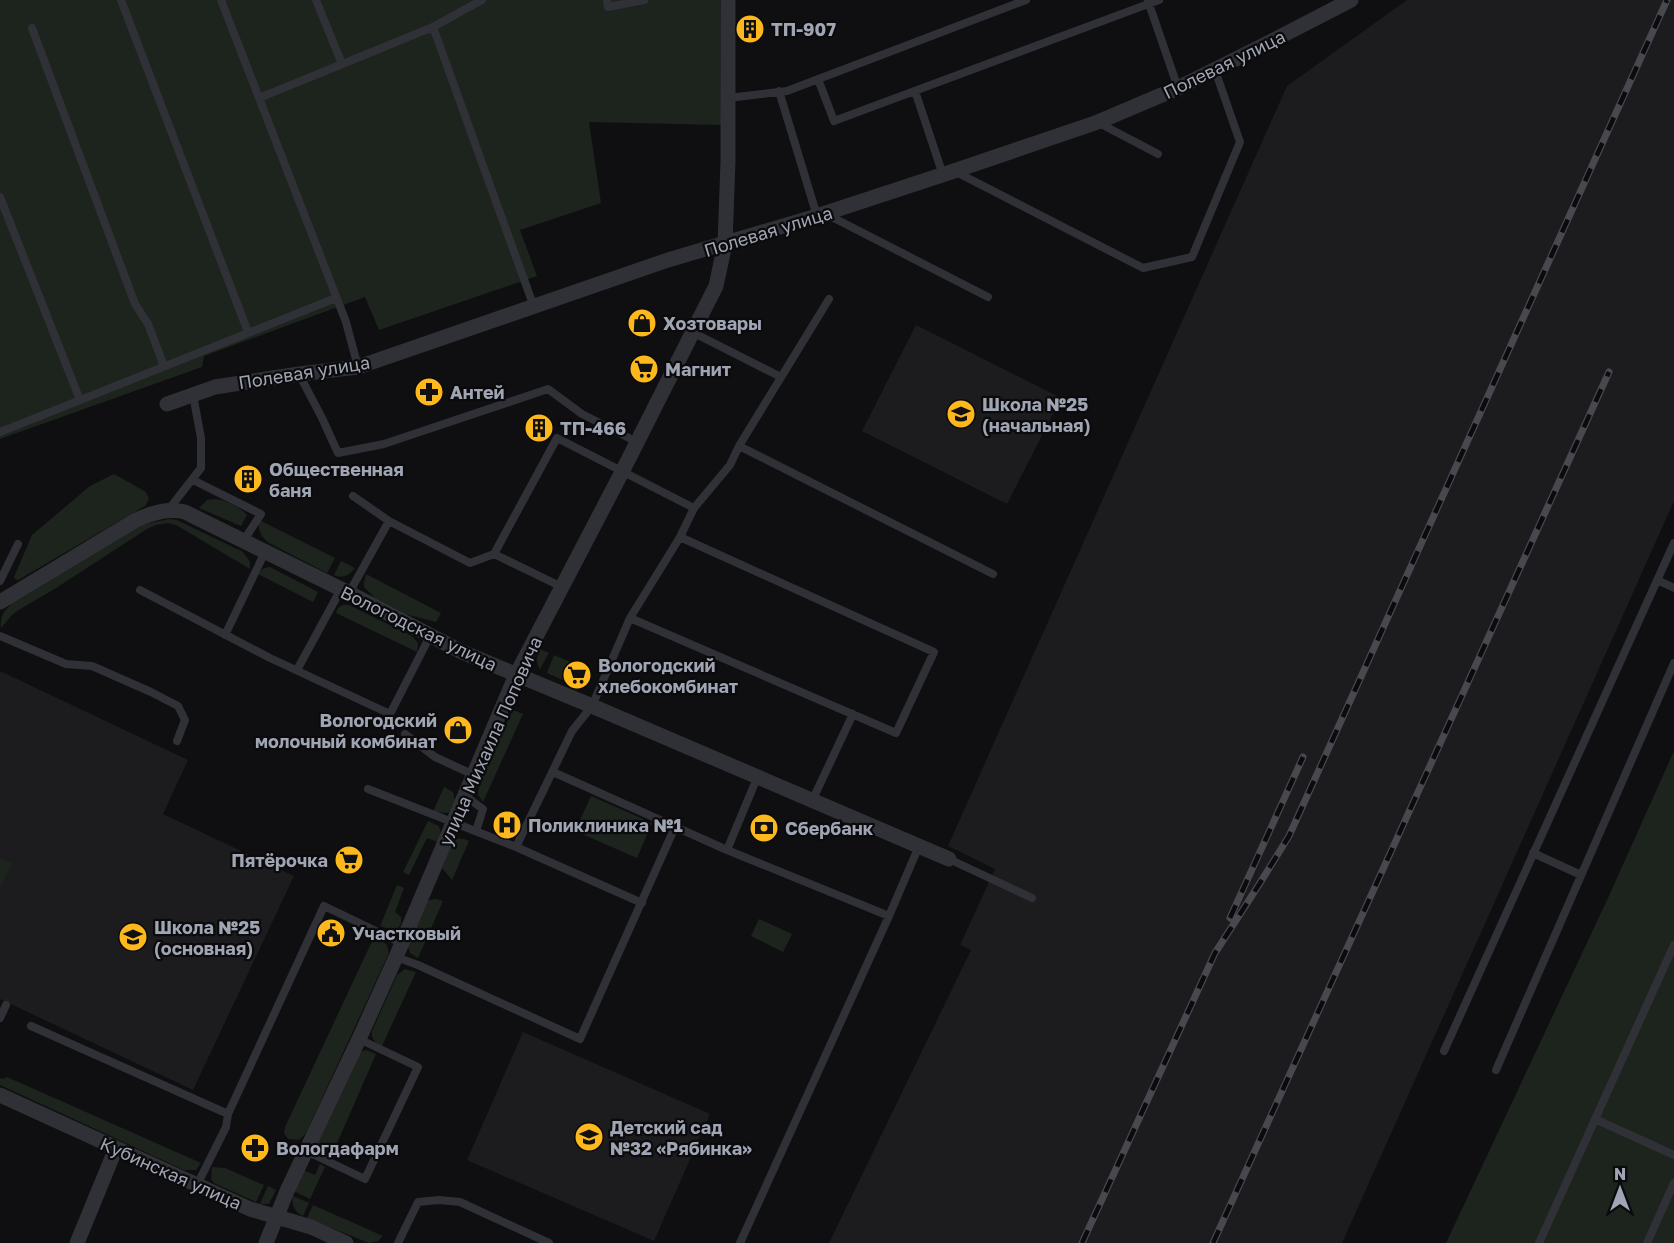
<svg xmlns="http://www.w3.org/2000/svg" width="1674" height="1243" font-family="'Golos Text',sans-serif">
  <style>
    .built { fill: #1c1b1e }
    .green { fill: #1c241d }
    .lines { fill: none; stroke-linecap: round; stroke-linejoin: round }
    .lane { stroke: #303136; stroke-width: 8 }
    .street { stroke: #303136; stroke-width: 15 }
    .rail-casing { stroke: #47494f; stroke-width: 7 }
    .rail { stroke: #0b0a0c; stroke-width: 4.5; stroke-dasharray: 14; stroke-linecap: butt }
    .labels { text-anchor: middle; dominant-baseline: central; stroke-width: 4.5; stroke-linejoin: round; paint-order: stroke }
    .poi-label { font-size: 18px; font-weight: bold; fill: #a0a5b3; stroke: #0b0a0c; text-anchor: start }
    .street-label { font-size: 18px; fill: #a0a5b3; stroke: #0b0a0c }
  </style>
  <rect width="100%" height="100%" fill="#0f0f11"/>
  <!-- built -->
  <path class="built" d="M 1407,0 L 1674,0 L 1674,501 L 1342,1243 L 829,1243 L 971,950 L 960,945 L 995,869 L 948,846 L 1287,86 Z
    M 916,325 L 1061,398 L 1007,504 L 862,431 Z
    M 0,671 L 188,760 L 163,814 L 294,876 L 193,1090 L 0,999 Z
    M 523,1032 L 710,1114 L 654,1241 L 467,1160 Z"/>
  <!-- green -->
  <path class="green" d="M 0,0 L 720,0 L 721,125 L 589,122 L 601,203 L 520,230 L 537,276 L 379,330 L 365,297 L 204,356 L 202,367 L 0,439 Z
    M 114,474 L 146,492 L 149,499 L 145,506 L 18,580 L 15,579 L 14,577 L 32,535 L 90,486 Z
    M 215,499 C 226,500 240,507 247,515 L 241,526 L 199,508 L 207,500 Z
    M 170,519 L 177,520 L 243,552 L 250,562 L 250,569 L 176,525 L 168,523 L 156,525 L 147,529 L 53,590 L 20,609 L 12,615 L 1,628 C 0,616 4,610 13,603 L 135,529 L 144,524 Z
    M 259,520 L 335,558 L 327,573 L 269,543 C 261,537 258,531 259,520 Z
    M 341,561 L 355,568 C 350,575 342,579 334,575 Z
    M 270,567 L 318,592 L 313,602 L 258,574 L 264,568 Z
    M 366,574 L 441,613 L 436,622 L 405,614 L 375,598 L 364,587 L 364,583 Z
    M 343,605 L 349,605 L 412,636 L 418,643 L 417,652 L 336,613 L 338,608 Z
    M 540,649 L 549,653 L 540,669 C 536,663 536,656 540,649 Z
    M 554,655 L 573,663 L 565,681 L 547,673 Z
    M 513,710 L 523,714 L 483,802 L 478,795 L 479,782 Z
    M 1674,751 L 1674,1243 L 1446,1243 L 1608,898 Z
    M 444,787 L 453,792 L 456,804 L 450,813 L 433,812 Z
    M 591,796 L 652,823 L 637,858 L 575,831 Z
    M 428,821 L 439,826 L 441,834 L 438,842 L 427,838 L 409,875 L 403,872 Z
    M 454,838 L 464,839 L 469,841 L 452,880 L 442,868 Z
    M 0,858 L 12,863 L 0,888 Z
    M 397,885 L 404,888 L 395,912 L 401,917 L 401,923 L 397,930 L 392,930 L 380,926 Z
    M 435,899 L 443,901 L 418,958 L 410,953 L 408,947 L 426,903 L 429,900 Z
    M 759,919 L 792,934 L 783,952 L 751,936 Z
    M 374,937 C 383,940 390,944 388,955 L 306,1133 L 299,1140 L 288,1139 L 284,1133 L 285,1127 Z
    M 405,969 L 416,972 L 382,1046 C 375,1043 371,1039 372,1031 L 397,975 Z
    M 367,1050 L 376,1054 L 331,1157 L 320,1152 L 317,1147 L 318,1141 L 357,1055 L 362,1051 Z
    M 7,1077 L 201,1163 L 196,1170 L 184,1170 L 0,1085 L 0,1078 L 3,1079 Z
    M 320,1164 L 325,1167 L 310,1199 L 294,1191 L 303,1170 L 315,1175 Z
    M 212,1167 L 225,1168 L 264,1185 L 256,1202 L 214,1183 L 211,1179 Z
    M 268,1186 L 276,1190 L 269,1204 L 260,1204 Z
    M 293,1196 L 309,1203 L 303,1216 C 295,1212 291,1205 293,1196 Z
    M 313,1205 L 383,1236 L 378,1241 L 369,1243 L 307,1218 Z"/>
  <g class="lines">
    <!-- lane -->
    <path class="lane" d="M 121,0 L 248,332
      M 221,0 L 346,322 L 358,367
      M 316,0 L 342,64
      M 607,0 L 608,7 L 644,0
      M 1148,1 L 1178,88
      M 433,27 L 534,307
      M 32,28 L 135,304 L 148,324 L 164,366
      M 818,79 L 834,121 L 1159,0
      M 779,91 L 817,216
      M 915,91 L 943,175
      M 259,98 L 433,27 L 482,0
      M 728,98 L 787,91 L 1026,0
      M 1099,123 L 1158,154
      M 956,172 L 1143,268 L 1192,257 L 1240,142 L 1215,70
      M 0,197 L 80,400
      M 826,214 L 988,297
      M 692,332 L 781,377
      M 299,374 L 322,418 L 338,453 L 384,444 L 548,389 L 582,414 L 637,442
      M 0,432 L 336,298
      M 739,446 L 993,574
      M 193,480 L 261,514 L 244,540
      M 353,496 L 389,521 L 470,563 L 494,554
      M 694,508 L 730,465 L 739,446 L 829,299
      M 169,509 L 201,468 L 201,438 L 193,395
      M 1657,580 L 1674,588
      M 0,581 L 18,544
      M 140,590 L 270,658 L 390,714 L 430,636
      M 349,593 L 389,521
      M 630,618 L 896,733 L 934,652 L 680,537
      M 225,635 L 265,552
      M 0,636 L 66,664 L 92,666 L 151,692 L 178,706 L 185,720 L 177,741
      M 297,670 L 341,589
      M 405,734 L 435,757 L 474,775
      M 553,772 L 727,850 L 889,916
      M 368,789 L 516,847 L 572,731 L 592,706 L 630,618 L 680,537 L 694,508 L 557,438 L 494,554 L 562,587
      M 465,796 L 483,809 L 476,831
      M 812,801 L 853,714
      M 516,847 L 642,903
      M 727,850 L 757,778
      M 1533,853 L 1581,875
      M 949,859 L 1032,898
      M 396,957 L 418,965 L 580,1039 L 675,827
      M 0,1018 L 6,1005
      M 31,1026 L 228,1114
      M 1444,1051 L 1674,543
      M 1496,1070 L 1674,663
      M 1595,1119 L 1674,1155
      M 306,1151 L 365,1179 L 418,1067 L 359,1039
      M 197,1185 L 226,1127 L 228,1114 L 324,906 L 401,943
      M 398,1243 L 418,1202 L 439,1200 L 460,1202 L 549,1243
      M 740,1243 L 889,916 L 919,846
      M 1539,1243 L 1674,945
      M 1647,1243 L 1674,1183"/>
    <!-- street -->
    <path class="street" d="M 167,404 L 215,387 L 299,374 L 358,367 L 668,260 L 817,216 L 954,171 L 1098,122 L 1178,88 L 1266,44 L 1351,0
      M 0,602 L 136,520 C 152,513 167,508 185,512 L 349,593 L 462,652 L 592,706 L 949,859
      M 0,1095 L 250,1209 L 311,1227 L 346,1243
      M 77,1243 L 116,1148
      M 266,1243 L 287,1191 L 359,1039 L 396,957 L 516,675 L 622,472 L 716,286 L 725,244 L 728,161 L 728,0"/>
    <!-- rail casing -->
    <g class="rail-casing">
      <path id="rail" d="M 1230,918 L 1303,757
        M 1082,1243 L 1215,953 L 1260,883 L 1289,836 L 1667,0
        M 1213,1243 L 1609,372"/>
    </g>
    <!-- rail -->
    <use href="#rail" class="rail"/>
  </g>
  <!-- icons -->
  <defs>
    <g id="building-disc" transform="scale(1.5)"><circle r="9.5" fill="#fcb81c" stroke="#0b0a0c"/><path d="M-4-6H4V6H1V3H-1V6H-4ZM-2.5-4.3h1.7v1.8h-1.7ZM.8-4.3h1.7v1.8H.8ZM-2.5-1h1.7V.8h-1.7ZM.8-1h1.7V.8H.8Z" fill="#111"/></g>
    <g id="shop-disc" transform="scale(1.5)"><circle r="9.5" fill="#fcb81c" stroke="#0b0a0c"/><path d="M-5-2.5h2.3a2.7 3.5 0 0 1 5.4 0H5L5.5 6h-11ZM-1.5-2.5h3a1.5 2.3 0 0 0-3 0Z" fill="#111"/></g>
    <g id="supermarket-disc" transform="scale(1.5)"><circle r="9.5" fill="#fcb81c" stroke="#0b0a0c"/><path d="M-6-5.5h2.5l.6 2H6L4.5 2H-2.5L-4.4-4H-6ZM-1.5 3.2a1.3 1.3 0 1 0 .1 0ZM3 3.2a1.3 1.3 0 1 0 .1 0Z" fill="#111"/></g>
    <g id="pharmacy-disc" transform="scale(1.5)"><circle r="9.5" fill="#fcb81c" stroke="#0b0a0c"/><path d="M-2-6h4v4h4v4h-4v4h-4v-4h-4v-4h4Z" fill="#111"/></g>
    <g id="school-disc" transform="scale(1.5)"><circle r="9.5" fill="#fcb81c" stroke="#0b0a0c"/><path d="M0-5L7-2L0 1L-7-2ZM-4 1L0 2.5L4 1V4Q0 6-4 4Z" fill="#111"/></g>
    <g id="hospital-disc" transform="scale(1.5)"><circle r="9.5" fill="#fcb81c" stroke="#0b0a0c"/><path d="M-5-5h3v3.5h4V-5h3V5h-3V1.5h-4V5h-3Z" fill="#111"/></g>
    <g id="bank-disc" transform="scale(1.5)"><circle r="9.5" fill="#fcb81c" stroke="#0b0a0c"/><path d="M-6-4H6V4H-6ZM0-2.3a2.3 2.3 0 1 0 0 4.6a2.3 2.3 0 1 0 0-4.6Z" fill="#111"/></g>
    <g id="civic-disc" transform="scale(1.5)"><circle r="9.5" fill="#fcb81c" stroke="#0b0a0c"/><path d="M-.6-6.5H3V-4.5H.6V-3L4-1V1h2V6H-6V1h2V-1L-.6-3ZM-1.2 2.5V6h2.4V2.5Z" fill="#111"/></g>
  </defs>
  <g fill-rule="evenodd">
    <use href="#building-disc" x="750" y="29"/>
    <use href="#shop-disc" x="642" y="323"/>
    <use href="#supermarket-disc" x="644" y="369"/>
    <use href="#pharmacy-disc" x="429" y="392"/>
    <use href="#school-disc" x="961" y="414"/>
    <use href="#building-disc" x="539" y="428"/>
    <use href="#building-disc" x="248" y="479"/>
    <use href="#supermarket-disc" x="577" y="675"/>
    <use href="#shop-disc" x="458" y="730"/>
    <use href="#hospital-disc" x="507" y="825"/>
    <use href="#bank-disc" x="764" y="828"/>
    <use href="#supermarket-disc" x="349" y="860"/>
    <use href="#civic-disc" x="331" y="933"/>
    <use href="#school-disc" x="133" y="937"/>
    <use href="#school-disc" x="589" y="1137"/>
    <use href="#pharmacy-disc" x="255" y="1148"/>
  </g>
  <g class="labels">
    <!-- poi labels -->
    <g class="poi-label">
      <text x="771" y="29">ТП-907</text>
      <text x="663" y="323">Хозтовары</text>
      <text x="665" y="369">Магнит</text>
      <text x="450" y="392">Антей</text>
      <text x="982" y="404">Школа №25<tspan x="982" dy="21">(начальная)</tspan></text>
      <text x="560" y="428">ТП-466</text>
      <text x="269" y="469">Общественная<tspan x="269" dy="21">баня</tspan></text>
      <text x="598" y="665">Вологодский<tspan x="598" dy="21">хлебокомбинат</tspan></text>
      <text x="437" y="720" text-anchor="end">Вологодский<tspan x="437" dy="21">молочный комбинат</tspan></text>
      <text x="528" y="825">Поликлиника №1</text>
      <text x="785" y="828">Сбербанк</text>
      <text x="328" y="860" text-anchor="end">Пятёрочка</text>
      <text x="154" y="927">Школа №25<tspan x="154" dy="21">(основная)</tspan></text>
      <text x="352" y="933">Участковый</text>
      <text x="610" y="1127">Детский сад<tspan x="610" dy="21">№32 «Рябинка»</tspan></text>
      <text x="276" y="1148">Вологдафарм</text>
    </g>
    <!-- street labels -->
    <g class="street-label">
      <text transform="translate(1224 64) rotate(-26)">Полевая улица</text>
      <text transform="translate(768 231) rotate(-17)">Полевая улица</text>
      <text transform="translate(304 372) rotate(-9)">Полевая улица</text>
      <text transform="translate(419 628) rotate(26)">Вологодская улица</text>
      <text transform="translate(490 741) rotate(-66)">улица Михаила Поповича</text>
      <text transform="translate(171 1173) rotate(24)">Кубинская улица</text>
    </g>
  </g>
  <!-- north arrow -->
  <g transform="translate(1620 1189)" stroke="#0b0a0c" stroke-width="4.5" paint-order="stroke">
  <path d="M0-4.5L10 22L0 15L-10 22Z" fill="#a0a5b3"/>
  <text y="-9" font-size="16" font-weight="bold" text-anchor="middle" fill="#a0a5b3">N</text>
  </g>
</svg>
